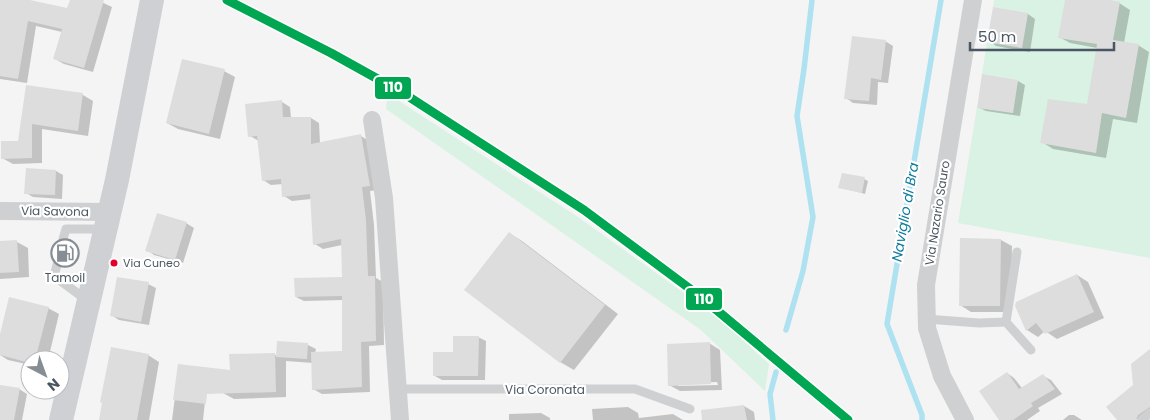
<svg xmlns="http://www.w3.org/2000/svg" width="1150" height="420" font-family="Poppins,sans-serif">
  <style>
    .green { fill: #d9f2e3 }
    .shadow { fill: #0003; fill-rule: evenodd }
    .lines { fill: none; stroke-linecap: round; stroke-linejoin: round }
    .stream { stroke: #aee2f0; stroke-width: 5.5 }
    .building { fill: #ddddde }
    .lane { stroke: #ced0d2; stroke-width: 9 }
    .street { stroke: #ced0d2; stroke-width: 18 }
    .secondary { stroke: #ced0d4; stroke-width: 24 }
    .rail-1-casing { stroke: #fff; stroke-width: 12 }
    .rail-1 { stroke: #00a651; stroke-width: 9 }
    .bus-dot { fill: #e4002b; stroke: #fff; stroke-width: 2 }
    .labels { text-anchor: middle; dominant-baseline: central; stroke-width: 4.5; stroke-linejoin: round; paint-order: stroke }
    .bus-label { font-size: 11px; fill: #4a5661; stroke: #fff; text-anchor: start }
    .street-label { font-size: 12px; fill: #4a5661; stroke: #fff }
    .poi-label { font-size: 12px; fill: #4a5661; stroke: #fff }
    .water-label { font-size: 14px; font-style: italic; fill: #0c7c9b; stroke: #fff }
    .line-badge { stroke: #fff; stroke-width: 2 }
    .badge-label { font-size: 14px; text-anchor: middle; font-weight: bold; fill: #fff }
  </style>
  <rect width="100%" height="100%" fill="#f4f4f4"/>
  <!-- green -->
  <path class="green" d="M 994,0 L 1150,0 L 1150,258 L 958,223 L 977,107 L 1013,113 L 1018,80 L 982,74 L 987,42 L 1022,48 L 1028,14 L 993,7 Z
    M 388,94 L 578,217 L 720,319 L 769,364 L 765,391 L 701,330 L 386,109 Z"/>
  <!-- shadow -->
  <path class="shadow" d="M 0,0 L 25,0 L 68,10 L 71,0 L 97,0 L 112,7 L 93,72 L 64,64 L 55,59 L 62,32 L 36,26 L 27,83 L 0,79 Z
    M 1067,0 L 1104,0 L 1119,3 L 1130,10 L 1124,43 L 1138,45 L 1149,52 L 1137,123 L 1113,119 L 1106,158 L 1053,149 L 1042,142 L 1088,106 L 1097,48 L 1070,43 L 1059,37 Z
    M 994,9 L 1028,14 L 1035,19 L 1030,52 L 996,46 L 989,41 Z
    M 885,41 L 893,46 L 888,83 L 878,82 L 877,105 L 853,103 L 846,98 Z
    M 224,71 L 235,77 L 220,139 L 178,129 L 167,123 Z
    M 1018,81 L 1025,85 L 1020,116 L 986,111 L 978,107 Z
    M 27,86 L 83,95 L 93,101 L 88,136 L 42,129 L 42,163 L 13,164 L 2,158 L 19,142 Z
    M 282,102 L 290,107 L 291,118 L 311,118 L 319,123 L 320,143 L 361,136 L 369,141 L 378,190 L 370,191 L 374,225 L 376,278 L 383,282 L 384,345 L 369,346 L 370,392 L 322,394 L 313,389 L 313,363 L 286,361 L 286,397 L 234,399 L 223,393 L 231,372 L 274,354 L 277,356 L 278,343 L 308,345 L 316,349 L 315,353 L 343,352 L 343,300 L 304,301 L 296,297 L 344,278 L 342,245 L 323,249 L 315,244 L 311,199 L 292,201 L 284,196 L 283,184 L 271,185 L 263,180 L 259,141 L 250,136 Z
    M 56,171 L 63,175 L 62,199 L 33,197 L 26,193 Z
    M 864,179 L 868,181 L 865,194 L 840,187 Z
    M 186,223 L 194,228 L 183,263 L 154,255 L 147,250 Z
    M 509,233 L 522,241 L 618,314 L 574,370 L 560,362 L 466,289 Z
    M 1001,240 L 1012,246 L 1011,312 L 971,312 L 960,305 Z
    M 17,242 L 28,248 L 29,277 L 0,279 L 0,243 Z
    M 1077,275 L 1088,282 L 1104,318 L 1057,339 L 1045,331 L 1038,337 L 1027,330 L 1016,306 Z
    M 148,284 L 156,288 L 149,325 L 119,320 L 111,315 Z
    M 48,308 L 59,314 L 48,360 L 30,360 L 30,365 L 8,360 L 0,355 L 0,340 Z
    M 478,337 L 486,341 L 485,380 L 442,380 L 435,376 L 455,353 Z
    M 709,343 L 720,350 L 722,390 L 680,391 L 669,385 ZM 717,382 L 718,385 L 678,386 L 678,384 Z
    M 1150,352 L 1150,419 L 1119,420 L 1134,386 Z
    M 148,355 L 159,362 L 149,420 L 100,420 Z
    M 179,366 L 208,373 L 203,420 L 172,420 Z
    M 1007,373 L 1014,378 L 1022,388 L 1043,376 L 1051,380 L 1062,394 L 1038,408 L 1040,411 L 1027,420 L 1001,420 Z
    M 0,386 L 19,389 L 27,394 L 22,420 L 0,420 Z
    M 744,406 L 754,412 L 755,420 L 707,420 Z
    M 628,407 L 638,413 L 639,418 L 673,414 L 683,420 L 593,420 L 592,409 Z
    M 541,413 L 550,418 L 550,420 L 509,420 L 509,414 Z
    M 1069,415 L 1074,415 L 1082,420 L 1063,420 Z"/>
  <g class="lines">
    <!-- stream -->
    <path class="stream" d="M 786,330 L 803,271 L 813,217 L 797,116 L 804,69 L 812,0
      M 773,420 L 770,394 L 776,372
      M 922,420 L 922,415 L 887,324 L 941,0"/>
  </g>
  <!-- building -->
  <path class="building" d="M 0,0 L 30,0 L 67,8 L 70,0 L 104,0 L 84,68 L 53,59 L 62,29 L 28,21 L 18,79 L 0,76 Z
    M 1065,0 L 1110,0 L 1120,2 L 1113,40 L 1139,44 L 1126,118 L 1102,113 L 1096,153 L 1040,143 L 1048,99 L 1087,104 L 1097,44 L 1058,38 Z
    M 993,7 L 1028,13 L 1022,48 L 987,42 Z
    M 852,36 L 886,40 L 881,80 L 871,78 L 869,101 L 844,99 Z
    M 182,59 L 225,69 L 209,134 L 166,123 Z
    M 982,74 L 1018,80 L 1013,113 L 977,108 Z
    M 26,85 L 83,93 L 78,131 L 32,124 L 32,158 L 1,159 L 1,141 L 18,141 Z
    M 282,100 L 283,117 L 311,117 L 311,144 L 361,134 L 370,186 L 362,187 L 366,220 L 368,276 L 375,276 L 376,341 L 361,342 L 362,387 L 312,390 L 311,352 L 342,351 L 342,296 L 295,297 L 294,278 L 342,277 L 341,239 L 313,245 L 310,194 L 282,197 L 281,179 L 262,181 L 257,136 L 248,137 L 245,104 Z
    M 26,168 L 56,170 L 55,195 L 24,194 Z
    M 842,173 L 865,177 L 862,193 L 838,188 Z
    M 157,213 L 187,222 L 175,260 L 145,251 Z
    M 509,232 L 605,305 L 560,363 L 464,290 Z
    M 960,238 L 1001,239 L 1000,306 L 959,306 Z
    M 17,240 L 19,272 L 0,273 L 0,241 Z
    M 1077,274 L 1094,312 L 1045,334 L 1036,323 L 1026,331 L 1015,306 L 1016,302 Z
    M 117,277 L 149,282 L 141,322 L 110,316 Z
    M 9,297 L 49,307 L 35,360 L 30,360 L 30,363 L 0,355 L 0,334 Z
    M 453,336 L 479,336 L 478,376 L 433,376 L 433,352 L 453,352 Z
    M 277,341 L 308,343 L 307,359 L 276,357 Z
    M 710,342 L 711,384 L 668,386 L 667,344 Z
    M 111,347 L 149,354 L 137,420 L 99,420 L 102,403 L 100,402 Z
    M 1150,349 L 1150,407 L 1138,415 L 1136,420 L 1117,420 L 1106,407 L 1133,385 L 1131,364 Z
    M 275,353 L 276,392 L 207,394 L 206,404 L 173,400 L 178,364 L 230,370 L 229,354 Z
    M 1007,372 L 1019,389 L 1043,374 L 1055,389 L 1031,403 L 1033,406 L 1013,420 L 999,420 L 979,391 Z
    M 0,385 L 20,388 L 14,420 L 0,420 Z
    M 744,405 L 747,420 L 702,420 L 701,410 Z"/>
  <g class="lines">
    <!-- lane -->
    <path class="lane" d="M 63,239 L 66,229 L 105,229
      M 60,254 L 54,276 L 88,301
      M 926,319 L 979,323 L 1006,322 L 1017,252
      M 1006,322 L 1031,350
      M 397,389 L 635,389 L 690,409
      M 1142,420 L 1150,413"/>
    <!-- street -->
    <path class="street" d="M 372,120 L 384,198 L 400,420
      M 0,211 L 109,212
      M 965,420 L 942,376 L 927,328 L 926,285 L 973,0"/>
    <!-- secondary -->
    <path class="secondary" d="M 61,420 L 117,180 L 152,0"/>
    <!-- rail-1 casing -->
    <g class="rail-1-casing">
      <path id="rail-1" d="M 227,0 L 331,53 L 403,93 L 584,210 L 701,297 L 848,420"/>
    </g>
    <!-- rail-1 -->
    <use href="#rail-1" class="rail-1"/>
  </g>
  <!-- icons -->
  <defs>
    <g id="fuel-ring" transform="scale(1.4375)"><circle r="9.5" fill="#fff" stroke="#868d94" stroke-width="1.5"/><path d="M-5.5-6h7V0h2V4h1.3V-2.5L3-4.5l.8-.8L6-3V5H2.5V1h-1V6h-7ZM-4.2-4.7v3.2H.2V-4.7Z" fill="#868d94"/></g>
  </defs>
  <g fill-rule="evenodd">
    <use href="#fuel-ring" x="65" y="253"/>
  </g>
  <!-- markers -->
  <circle class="bus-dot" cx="114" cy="263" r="4.5"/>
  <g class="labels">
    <!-- bus labels -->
    <g class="bus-label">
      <text x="123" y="263">Via Cuneo</text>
    </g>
    <!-- street labels -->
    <g class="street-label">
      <text transform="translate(55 211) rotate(1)">Via Savona</text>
      <text transform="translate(937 213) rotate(-81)">Via Nazario Sauro</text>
      <text x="545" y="389">Via Coronata</text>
    </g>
    <!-- poi labels -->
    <g class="poi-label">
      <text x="65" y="277">Tamoil</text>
    </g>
    <!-- water labels -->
    <g class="water-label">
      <text transform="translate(905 212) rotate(-80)">Naviglio di Bra</text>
    </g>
  </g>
  <g class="line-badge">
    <rect x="374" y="76" width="38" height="24" rx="5" fill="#00a651"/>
    <rect x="685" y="287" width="38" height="24" rx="5" fill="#00a651"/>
  </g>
  <g class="badge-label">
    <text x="393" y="92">110</text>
    <text x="704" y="304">110</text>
  </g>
  <!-- north arrow -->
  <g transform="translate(45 375) rotate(139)"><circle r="24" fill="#ffffff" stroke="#b7bbc0"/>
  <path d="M0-4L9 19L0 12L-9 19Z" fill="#868d94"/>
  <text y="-8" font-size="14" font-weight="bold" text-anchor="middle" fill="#4a5661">N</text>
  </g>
  <!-- scale -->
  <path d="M970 42v8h144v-8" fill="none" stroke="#4a5661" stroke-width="2.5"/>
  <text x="978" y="42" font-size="15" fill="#4a5661" stroke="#ffffff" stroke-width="4" paint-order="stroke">50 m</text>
</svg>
